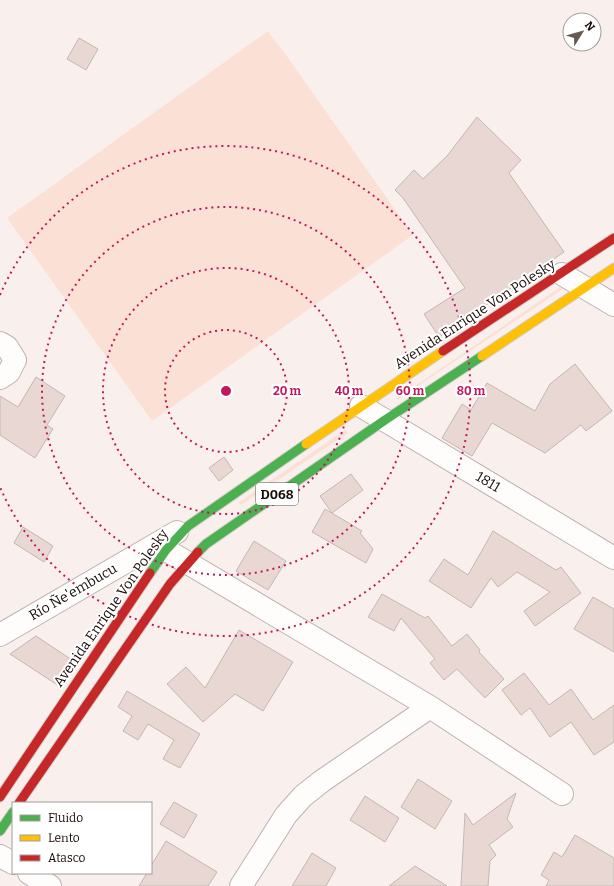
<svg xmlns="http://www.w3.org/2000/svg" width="614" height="886" font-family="Bitter,serif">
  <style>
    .green { fill: #fbe0d6 }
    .building { fill: #e8d7d2; stroke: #c3b7b4 }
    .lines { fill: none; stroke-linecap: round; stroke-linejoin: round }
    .street-casing { stroke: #bdb2af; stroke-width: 24 }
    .fast-casing { stroke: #d3cdcc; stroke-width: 11 }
    .slow-casing { stroke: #d3cdcc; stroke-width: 11 }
    .jam-casing { stroke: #d3cdcc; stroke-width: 11 }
    .street { stroke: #fefdfc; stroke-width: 22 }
    .fast { stroke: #4caf50; stroke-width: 9 }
    .slow { stroke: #ffc107; stroke-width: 9 }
    .jam { stroke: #c62828; stroke-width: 9 }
    .ring { fill: none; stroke: #c2185b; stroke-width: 2; stroke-dasharray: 2 4 }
    .labels { text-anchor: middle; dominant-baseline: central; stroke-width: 4; stroke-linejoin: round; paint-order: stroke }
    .shield { fill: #fff; stroke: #5d5451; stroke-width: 1 }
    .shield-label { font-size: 13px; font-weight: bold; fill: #170a06 }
    .street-label { font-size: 14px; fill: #170a06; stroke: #fff }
    .centre { fill: #c2185b; stroke: #fff; stroke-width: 2 }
    .ring-label { font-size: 12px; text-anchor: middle; font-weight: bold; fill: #c2185b; stroke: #fff; stroke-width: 4; stroke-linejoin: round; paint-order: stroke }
  </style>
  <rect width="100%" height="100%" fill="#f9f0ed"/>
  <!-- green -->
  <path class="green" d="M 268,31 L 278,45 L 279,45 L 413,235 L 152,421 L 7,218 Z
    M 560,287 L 563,289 L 397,400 L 396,399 Z
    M 345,430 L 348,432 L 348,433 L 241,505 L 238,503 Z"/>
  <!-- building -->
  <path class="building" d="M 79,38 L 98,49 L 86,70 L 67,59 Z
    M 477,117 L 521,160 L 509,173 L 564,252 L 439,337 L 424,314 L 465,288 L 403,198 L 395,190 L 414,170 L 423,179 L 447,156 Z
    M 575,364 L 612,411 L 586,431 L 581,425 L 545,453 L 492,423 L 472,456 L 442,438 L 462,404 L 471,410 L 487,383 L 535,411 L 550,384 Z
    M 36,377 L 65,396 L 47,425 L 53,429 L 35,458 L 0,435 L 0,396 L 18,407 Z
    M 224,457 L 233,470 L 219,481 L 209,468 Z
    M 351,474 L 363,490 L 332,513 L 320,496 Z
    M 325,509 L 362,531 L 360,533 L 373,549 L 366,563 L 312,532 Z
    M 23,527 L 53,546 L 44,562 L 14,543 Z
    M 493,531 L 556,570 L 561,567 L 581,593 L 535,626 L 524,611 L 550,592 L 517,572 L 498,587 L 491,578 L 471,608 L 429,581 L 444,559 L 468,575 Z
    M 254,541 L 286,561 L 268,590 L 236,571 Z
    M 382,594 L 425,618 L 428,616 L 452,646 L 467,634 L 480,650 L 479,652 L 504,679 L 485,698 L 457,669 L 444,680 L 430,663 L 435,659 L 401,618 L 394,631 L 368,617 Z
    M 593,597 L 614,609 L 614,652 L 574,629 Z
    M 239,630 L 293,662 L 263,711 L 235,694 L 203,722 L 167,684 L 186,667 L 205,688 Z
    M 36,636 L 75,662 L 59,686 L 10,654 Z
    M 524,673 L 549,705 L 571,689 L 593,720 L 614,705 L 614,742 L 594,755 L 571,722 L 550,737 L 530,708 L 521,715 L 502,690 Z
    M 127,691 L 200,734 L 180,768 L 163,759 L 174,740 L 148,724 L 138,740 L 123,731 L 132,716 L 118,707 Z
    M 418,779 L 452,801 L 435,829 L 401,807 Z
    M 516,793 L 507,819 L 513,827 L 489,845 L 496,855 L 490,861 L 488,886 L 461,886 L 465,813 L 473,825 Z
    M 365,796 L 399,818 L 385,842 L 350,820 Z
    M 174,802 L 197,815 L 184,838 L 160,824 Z
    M 575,835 L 614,858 L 614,886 L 546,886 L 549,880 L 541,875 L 554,852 L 562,857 Z
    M 166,841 L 217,872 L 208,886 L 139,886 L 147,873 L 151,873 L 151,866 Z
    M 312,853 L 336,868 L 326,886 L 292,886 Z
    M 415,866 L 447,886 L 389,886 Z"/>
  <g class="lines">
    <!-- street casing -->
    <g class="street-casing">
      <path id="street" d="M 562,274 L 614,305
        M 0,343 L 7,347 L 15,360 L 9,372 L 0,378
        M 361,406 L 614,558
        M 166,550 L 430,707 L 562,794
        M 0,635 L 177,532
        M 0,856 L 13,863
        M 29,873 L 50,886
        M 241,886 L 286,815 L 303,796 L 322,781 L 430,707"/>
    </g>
    <!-- fast casing -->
    <g class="fast-casing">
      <path id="fast" d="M 198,552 L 206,544 L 385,420 L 482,356
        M 150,573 L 166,550 L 188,526 L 306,444
        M 0,831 L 13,812"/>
    </g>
    <!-- slow casing -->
    <g class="slow-casing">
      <path id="slow" d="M 482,356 L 614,268
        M 306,444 L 443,351"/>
    </g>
    <!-- jam casing -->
    <g class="jam-casing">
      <path id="jam" d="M 443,351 L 614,238
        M 0,797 L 150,573
        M 19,803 L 170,584 L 198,552"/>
    </g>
    <!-- street -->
    <use href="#street" class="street"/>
    <!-- fast -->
    <use href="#fast" class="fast"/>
    <!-- slow -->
    <use href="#slow" class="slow"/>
    <!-- jam -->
    <use href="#jam" class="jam"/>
  </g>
  <!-- distance rings -->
  <g class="ring">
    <circle cx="226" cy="391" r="61"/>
    <circle cx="226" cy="391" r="123"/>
    <circle cx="226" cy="391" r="184"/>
    <path d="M0 295A245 245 0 1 1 0 487"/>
  </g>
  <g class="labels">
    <!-- shield labels -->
    <rect class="shield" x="256" y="483" width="42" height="22" rx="3"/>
    <g class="shield-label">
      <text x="277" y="494">D068</text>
    </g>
    <!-- street labels -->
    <g class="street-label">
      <text transform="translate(475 314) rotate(-33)">Avenida Enrique Von Polesky</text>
      <text transform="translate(488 482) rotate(31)">1811</text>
      <text transform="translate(73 592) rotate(-30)">Río Ñe'embucu</text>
      <text transform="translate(111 608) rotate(-55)">Avenida Enrique Von Polesky</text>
    </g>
  </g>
  <circle cx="226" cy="391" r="6" class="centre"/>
  <g class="ring-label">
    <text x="287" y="395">20 m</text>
    <text x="349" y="395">40 m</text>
    <text x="410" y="395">60 m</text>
    <text x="471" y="395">80 m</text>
  </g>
  <!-- legend -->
  <rect x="12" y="802" width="140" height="72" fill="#ffffff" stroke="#a29d9b"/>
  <rect x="20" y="815" width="20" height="6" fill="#4caf50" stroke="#a29d9b"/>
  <text x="48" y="822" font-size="12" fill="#170a06">Fluido</text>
  <rect x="20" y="835" width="20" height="6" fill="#ffc107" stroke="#a29d9b"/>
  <text x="48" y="842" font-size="12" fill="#170a06">Lento</text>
  <rect x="20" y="855" width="20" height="6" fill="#c62828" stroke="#a29d9b"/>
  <text x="48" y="862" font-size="12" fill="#170a06">Atasco</text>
  <!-- north arrow -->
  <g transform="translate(582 32) rotate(53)"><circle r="19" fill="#ffffff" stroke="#a29d9b"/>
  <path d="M0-3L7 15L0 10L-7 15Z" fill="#665a57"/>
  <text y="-6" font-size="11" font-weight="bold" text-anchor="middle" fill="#170a06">N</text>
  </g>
</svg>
